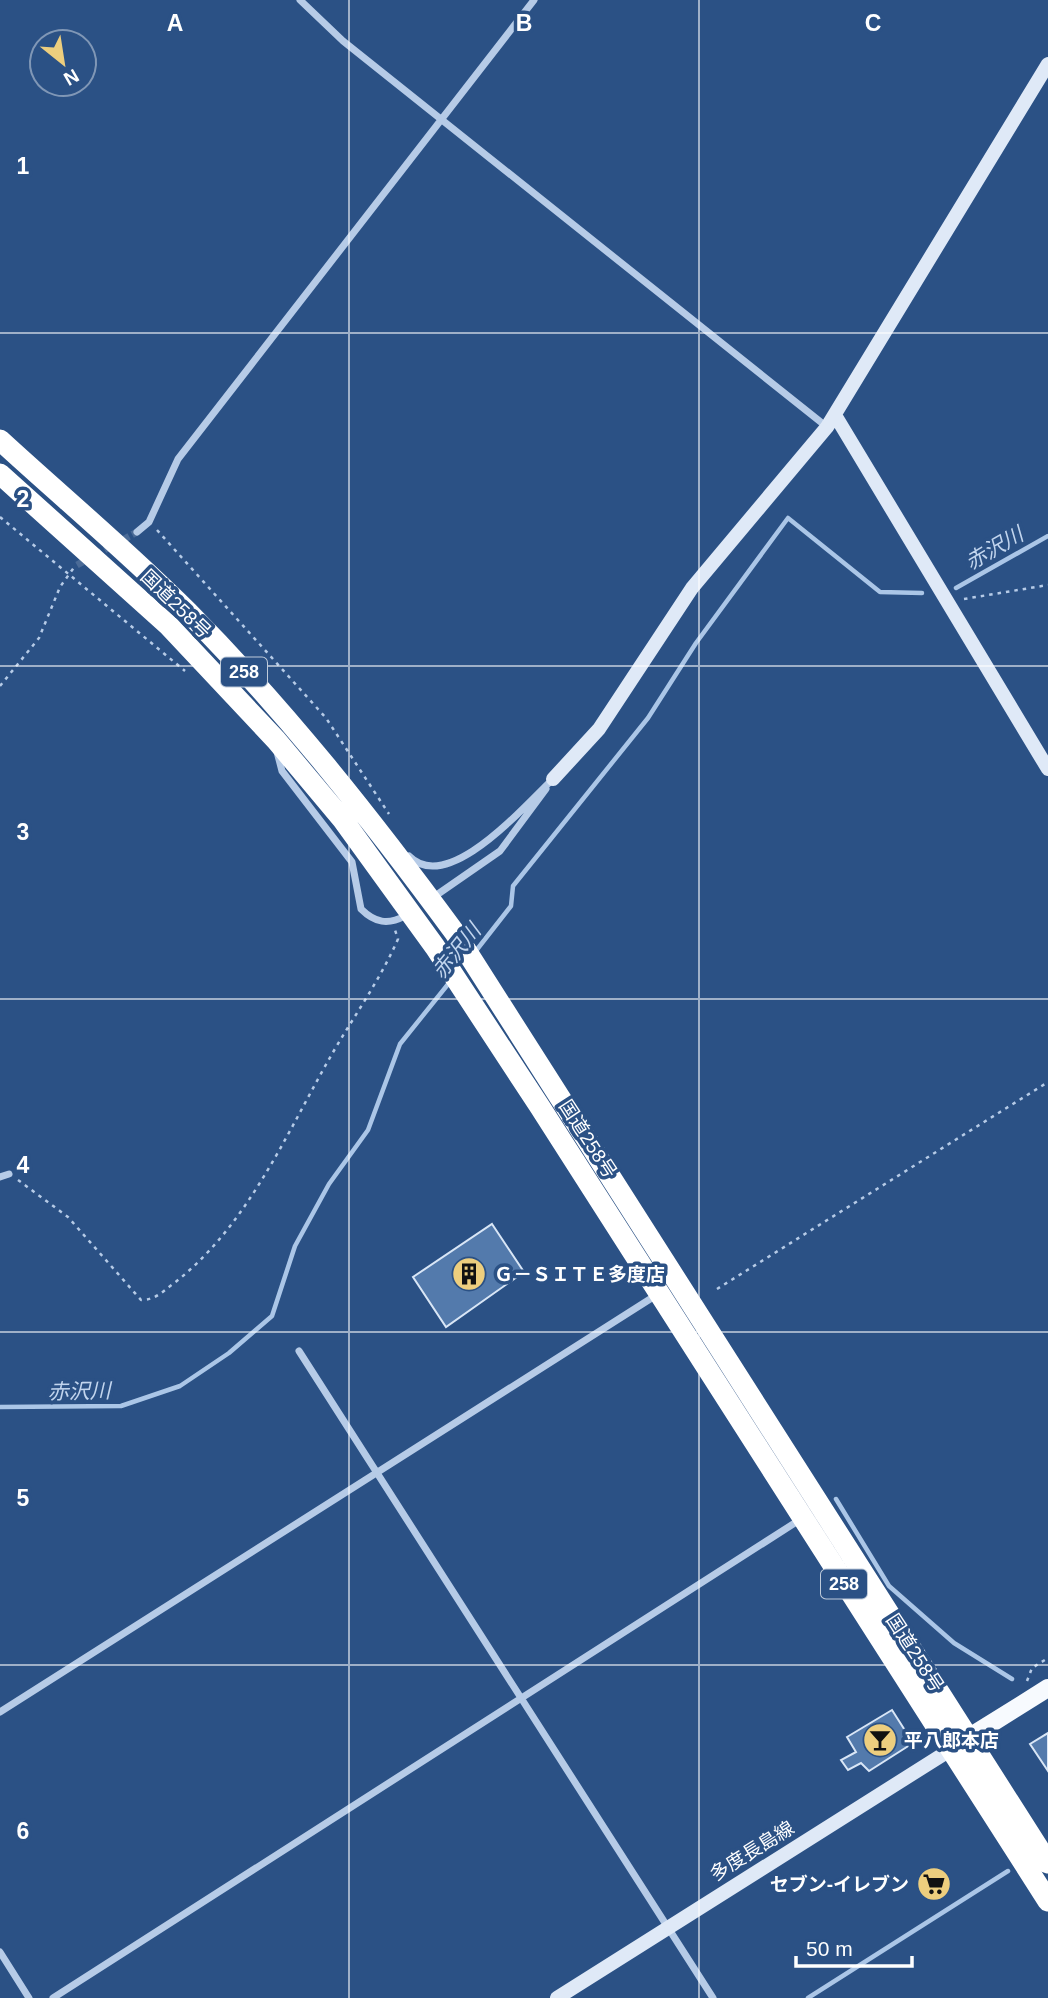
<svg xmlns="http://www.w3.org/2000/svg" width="1048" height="1998" font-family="Helvetica,'Noto Sans JP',sans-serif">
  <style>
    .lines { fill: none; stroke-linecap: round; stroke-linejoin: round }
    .stream { stroke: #abc6e7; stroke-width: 4.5 }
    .building { fill: #537aac; stroke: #d9e6f6; stroke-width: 2 }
    .street-tunnel { stroke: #4b6b97; stroke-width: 7; stroke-dasharray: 7 3.5; stroke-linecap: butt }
    .path { stroke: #b6cbe7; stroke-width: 2.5; stroke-dasharray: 3.5 5; stroke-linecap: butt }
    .street { stroke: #b6cbe7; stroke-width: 7 }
    .secondary { stroke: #dfe9f7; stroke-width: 14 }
    .primary { stroke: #f7fafe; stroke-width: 18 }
    .highway { stroke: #fff; stroke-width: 21 }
    .grid { fill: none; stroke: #fff; stroke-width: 2; stroke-opacity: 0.55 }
    .labels { text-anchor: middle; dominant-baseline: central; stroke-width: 7; stroke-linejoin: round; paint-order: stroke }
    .shield { fill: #2b5185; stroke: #bfcbda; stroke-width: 2 }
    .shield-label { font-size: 18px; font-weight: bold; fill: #fff }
    .street-label { font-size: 19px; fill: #fff; stroke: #2b5185 }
    .poi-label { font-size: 19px; font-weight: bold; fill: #fff; stroke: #2b5185; text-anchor: start }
    .water-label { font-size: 21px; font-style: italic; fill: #c2d5ee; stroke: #2b5185 }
    .grid-label { font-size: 23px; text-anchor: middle; font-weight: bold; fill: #fff; stroke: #2b5185; stroke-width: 7; stroke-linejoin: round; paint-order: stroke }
  </style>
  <rect width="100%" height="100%" fill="#2b5185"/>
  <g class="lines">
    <!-- stream -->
    <path class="stream" d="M 956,588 L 1048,536
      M 475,952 L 511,906 L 513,886 L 648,718 L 696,643 L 788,518 L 880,592 L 922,593
      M 0,1407 L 121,1406 L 180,1386 L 229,1353 L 272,1316 L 295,1246 L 329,1184 L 368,1130 L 400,1044 L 449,983
      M 836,1499 L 889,1586 L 954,1643 L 1012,1679
      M 808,1998 L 1008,1871"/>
  </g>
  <!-- building -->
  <path class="building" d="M 492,1224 L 524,1272 L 446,1327 L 413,1277 Z
    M 892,1710 L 913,1743 L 869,1771 L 861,1763 L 848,1770 L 841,1760 L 856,1752 L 847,1737 Z
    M 1048,1733 L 1048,1771 L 1030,1744 Z"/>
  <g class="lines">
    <!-- street-tunnel -->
    <path class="street-tunnel" d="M 77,565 L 137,532"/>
    <!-- path -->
    <path class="path" d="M 0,517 L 185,671
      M 157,530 L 326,718 L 389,814
      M 964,599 L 1048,585
      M 0,686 L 39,638 L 60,587 L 75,566
      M 18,1180 L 68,1217 L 141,1300 C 155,1300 162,1292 173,1284 C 248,1226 286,1134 332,1054 C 354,1016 380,980 398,939 L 395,930
      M 717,1289 L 1048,1082
      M 1027,1681 L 1032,1668 L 1048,1658"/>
    <!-- street -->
    <path class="street" d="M 300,0 L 343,41 L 827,427
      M 137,532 L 149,522 L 178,459 L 534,0
      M 276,748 L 282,771 L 352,862 L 361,909 C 375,923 388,925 405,916
      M 409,856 C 448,896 525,805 553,779
      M 438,894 L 500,851 L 546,789
      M 0,1177 L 9,1174
      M 299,1351 L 713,1998
      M 0,1712 L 658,1294
      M 0,1952 L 29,1998
      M 53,1998 L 801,1519"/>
    <!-- secondary -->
    <path class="secondary" d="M 835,415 L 1048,769
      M 553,779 L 599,729 L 692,588 L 827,427 L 1048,64
      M 557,1998 L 958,1745"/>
    <!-- primary -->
    <path class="primary" d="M 968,1738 L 1048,1688"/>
    <!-- highway -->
    <path class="highway" d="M 0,440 C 62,497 128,552 188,612 C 286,711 372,820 455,933 L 1048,1863
      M 0,474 L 169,626 L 276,740 L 343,820 L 435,947 L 540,1107 L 1048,1901"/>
  </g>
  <!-- grid -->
  <path class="grid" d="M 349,0 L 349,1998M 699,0 L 699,1998M 0,333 L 1048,333M 0,666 L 1048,666M 0,999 L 1048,999M 0,1332 L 1048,1332M 0,1665 L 1048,1665"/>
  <!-- icons -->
  <defs>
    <g id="building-disc" transform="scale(1.75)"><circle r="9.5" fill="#edce7e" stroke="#2b5185"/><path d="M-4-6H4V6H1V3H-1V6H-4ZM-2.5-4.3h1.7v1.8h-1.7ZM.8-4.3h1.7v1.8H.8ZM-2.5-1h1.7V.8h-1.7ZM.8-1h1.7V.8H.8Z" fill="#111"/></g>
    <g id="bar-disc" transform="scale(1.75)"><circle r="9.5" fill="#edce7e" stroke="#2b5185"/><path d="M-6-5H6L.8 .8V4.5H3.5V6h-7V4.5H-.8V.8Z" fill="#111"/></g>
    <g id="supermarket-disc" transform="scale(1.75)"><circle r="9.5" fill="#edce7e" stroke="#2b5185"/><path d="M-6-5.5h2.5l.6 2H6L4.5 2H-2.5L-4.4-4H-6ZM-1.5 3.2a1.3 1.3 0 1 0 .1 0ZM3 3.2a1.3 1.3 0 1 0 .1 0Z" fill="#111"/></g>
  </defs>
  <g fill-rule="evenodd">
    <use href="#building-disc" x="469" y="1274"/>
    <use href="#bar-disc" x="880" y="1740"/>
    <use href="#supermarket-disc" x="934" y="1884"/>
  </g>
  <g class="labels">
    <!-- shield labels -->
    <g class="shield">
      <rect x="221" y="657.5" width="46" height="29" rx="5"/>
      <rect x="821" y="1569.5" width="46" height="29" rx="5"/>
    </g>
    <g class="shield-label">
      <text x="244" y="672">258</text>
      <text x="844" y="1584">258</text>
    </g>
    <!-- street labels -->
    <g class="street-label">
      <text transform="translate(176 604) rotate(44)">国道258号</text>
      <text transform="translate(588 1139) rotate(57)">国道258号</text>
      <text transform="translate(915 1653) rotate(57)">国道258号</text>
      <text transform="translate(752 1851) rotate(-32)">多度長島線</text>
    </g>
    <!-- poi labels -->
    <g class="poi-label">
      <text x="494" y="1274">Ｇ－ＳＩＴＥ多度店</text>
      <text x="904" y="1740">平八郎本店</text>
      <text x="909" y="1884" text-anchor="end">セブン-イレブン</text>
    </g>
    <!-- water labels -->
    <g class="water-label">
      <text transform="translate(994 548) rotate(-30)">赤沢川</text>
      <text transform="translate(456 951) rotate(-51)">赤沢川</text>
      <text transform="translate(79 1391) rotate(-1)">赤沢川</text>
    </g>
  </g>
  <g class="grid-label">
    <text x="175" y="31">A</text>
    <text x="524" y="31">B</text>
    <text x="873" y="31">C</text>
    <text x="23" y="174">1</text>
    <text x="23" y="507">2</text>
    <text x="23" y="840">3</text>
    <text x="23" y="1173">4</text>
    <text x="23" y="1506">5</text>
    <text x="23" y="1839">6</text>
  </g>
  <!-- north arrow -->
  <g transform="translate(63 63) rotate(150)"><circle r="33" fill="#2b5185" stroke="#8097b6" stroke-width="2"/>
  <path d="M0-5L12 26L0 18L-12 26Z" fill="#edce7e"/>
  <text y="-10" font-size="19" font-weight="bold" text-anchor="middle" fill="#ffffff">N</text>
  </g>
  <!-- scale -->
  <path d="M796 1956v10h116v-10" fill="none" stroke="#ffffff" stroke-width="3.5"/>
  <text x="806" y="1956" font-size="21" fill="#ffffff" stroke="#2b5185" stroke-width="5" paint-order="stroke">50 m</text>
</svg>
